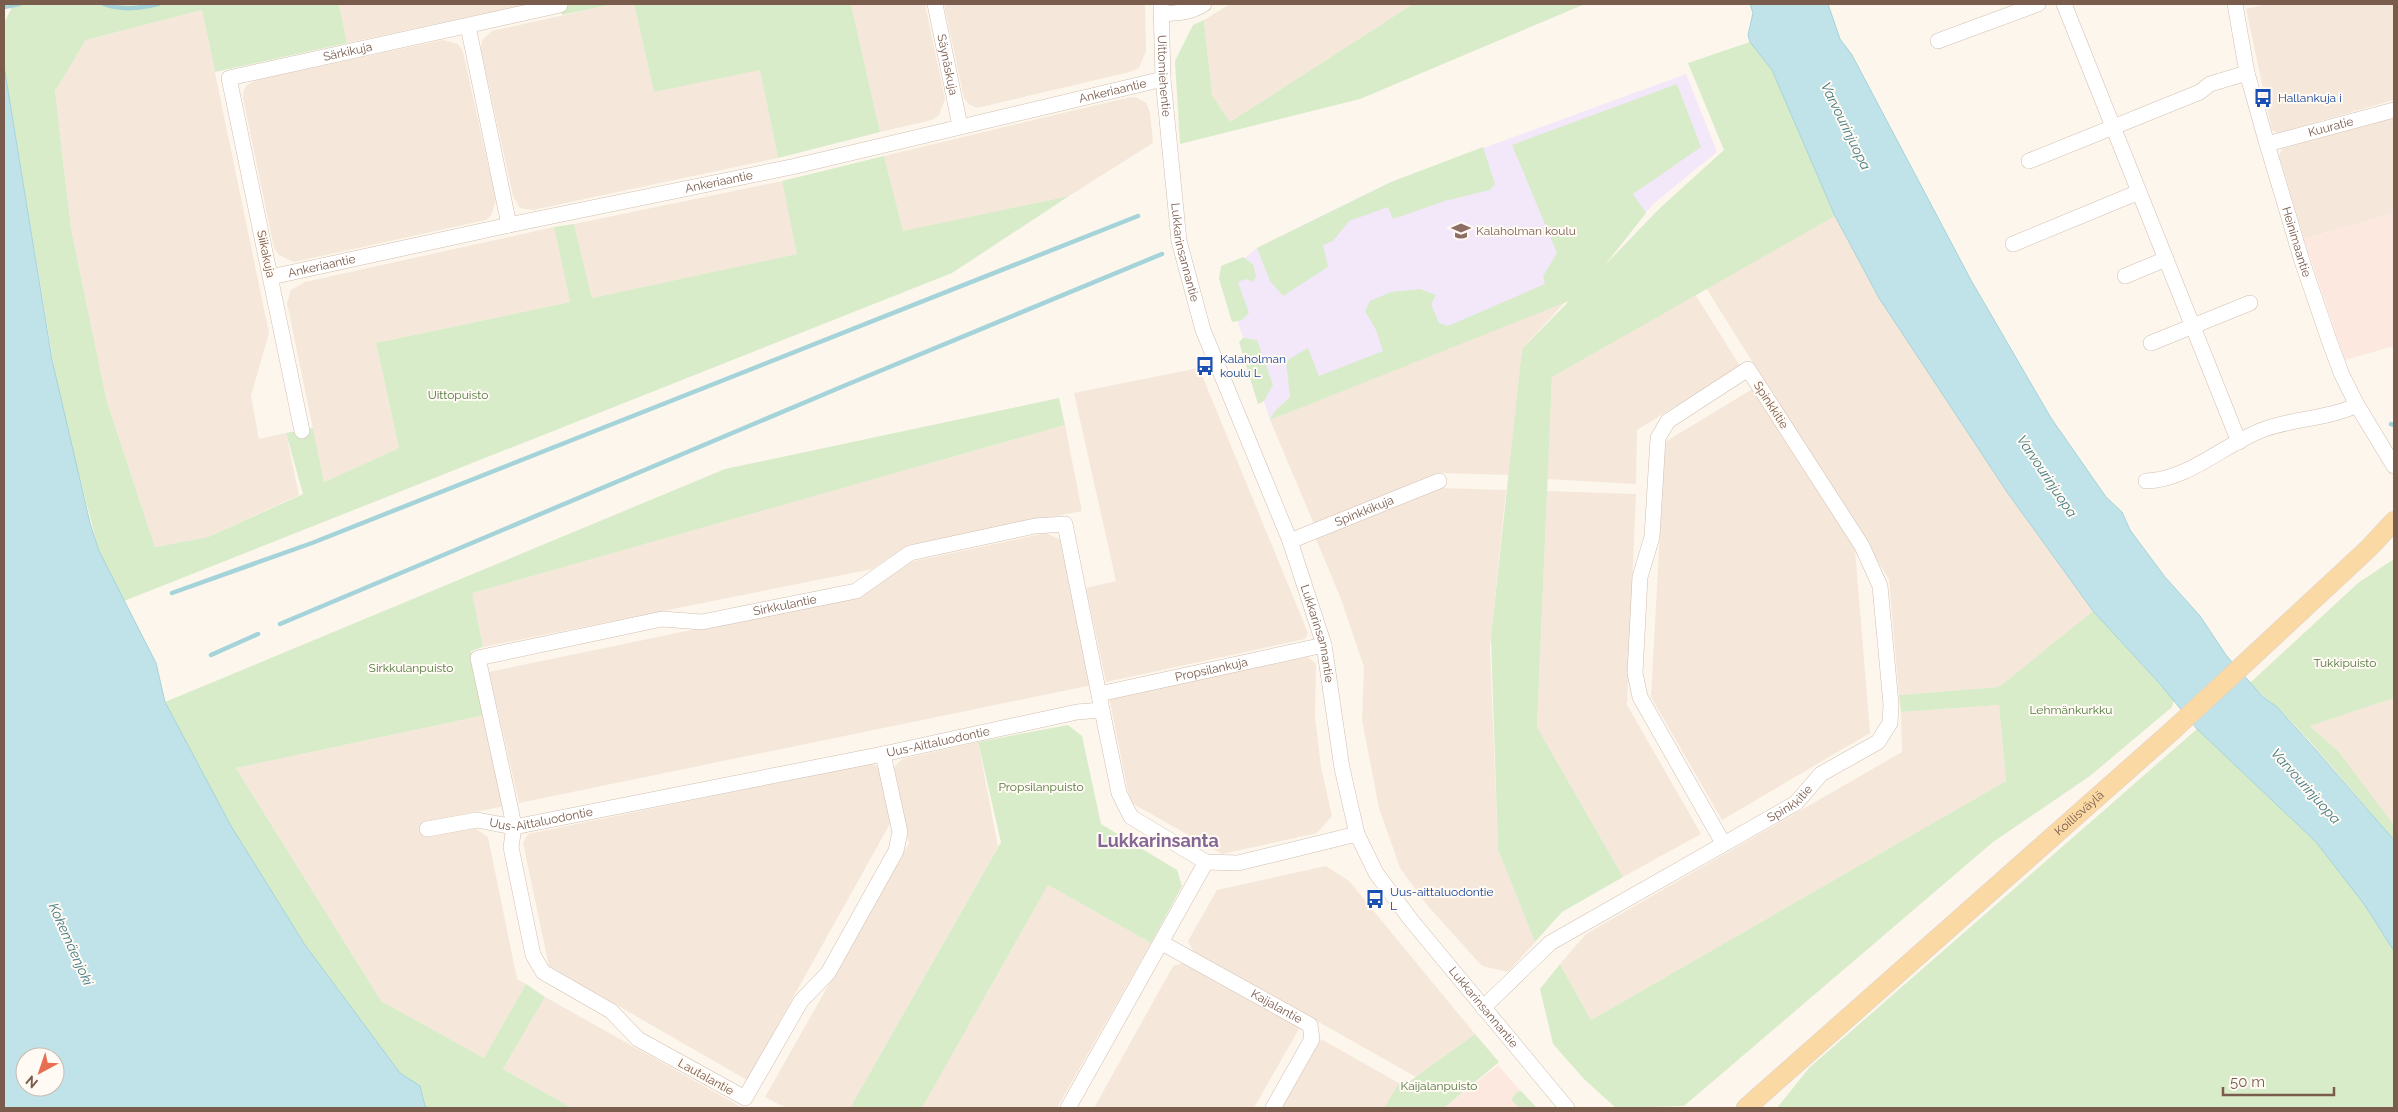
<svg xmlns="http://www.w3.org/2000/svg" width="2398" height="1112" font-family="Raleway,sans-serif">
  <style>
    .residential { fill: #f5e8da }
    .commercial { fill: #fde8e0 }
    .education { fill: #f3e8fa }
    .green { fill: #d8ecc9 }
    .water { fill: #bfe3e8; stroke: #a5d3da; fill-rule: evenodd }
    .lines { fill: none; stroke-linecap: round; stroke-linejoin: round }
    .stream { stroke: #a5d3da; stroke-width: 4.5 }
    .minor-casing { stroke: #d1beb0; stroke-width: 16 }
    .major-casing { stroke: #dad1cd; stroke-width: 20 }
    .minor { stroke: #fff; stroke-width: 15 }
    .major { stroke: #fbd9a5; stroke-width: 19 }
    .labels { text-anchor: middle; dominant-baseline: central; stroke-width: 4; stroke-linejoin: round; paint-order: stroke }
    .street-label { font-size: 12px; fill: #7a5c4d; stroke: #fffaf3 }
    .transit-label { font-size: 12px; fill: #164399; stroke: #fffaf3; text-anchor: start }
    .education-label { font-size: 12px; fill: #785e54; stroke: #fffaf3; text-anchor: start }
    .park-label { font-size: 12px; fill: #537a41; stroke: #fffaf3 }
    .water-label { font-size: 14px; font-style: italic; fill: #437c86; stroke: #fffaf3 }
    .district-label { font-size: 18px; font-weight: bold; fill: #846695; stroke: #fffaf3 }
  </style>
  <rect width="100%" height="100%" fill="#fdf6ec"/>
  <!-- residential -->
  <path class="residential" d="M 339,4 L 529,4 L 347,43 Z
    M 614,4 L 634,4 L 654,91 L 760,69 L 778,158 L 533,210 L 520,208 L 513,196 L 481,50 L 482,40 L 492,31 Z
    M 851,4 L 925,4 L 945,99 L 939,115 L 932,120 L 880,132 Z
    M 944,4 L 1145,4 L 1146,51 L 1139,68 L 1130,72 L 977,108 L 970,105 L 964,98 Z
    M 1230,4 L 1413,4 L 1230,122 L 1212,95 L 1204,20 Z
    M 2266,4 L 2394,4 L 2394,100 L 2278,133 L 2272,130 L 2246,9 Z
    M 202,10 L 269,333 L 251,396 L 259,439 L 286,433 L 299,495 L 208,537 L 155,547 L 107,402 L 71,229 L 55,91 L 86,40 Z
    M 443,40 L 458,44 L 463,52 L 496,200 L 491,216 L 486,220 L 294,262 L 279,255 L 274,248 L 243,98 L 244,90 L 247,85 L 256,80 Z
    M 1130,97 L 1138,98 L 1146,103 L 1150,112 L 1153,143 L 1069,196 L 903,232 L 884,156 Z
    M 2394,118 L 2394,213 L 2304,239 L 2279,155 L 2283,148 Z
    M 782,181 L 798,254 L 592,298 L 574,224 Z
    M 1835,216 L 1880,298 L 2007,492 L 2093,611 L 1999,687 L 1899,695 L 1889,579 L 1706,288 Z
    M 554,227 L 570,302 L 376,343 L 399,448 L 324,482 L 287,303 L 291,290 L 305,282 Z
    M 1695,294 L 1740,366 L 1637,430 L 1636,484 L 1547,479 L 1552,377 Z
    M 1567,300 L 1522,349 L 1509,475 L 1437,473 L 1314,524 L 1270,420 Z
    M 1199,368 L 1308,633 L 1305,639 L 1106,682 L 1086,588 L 1116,581 L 1074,393 Z
    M 1754,388 L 1855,549 L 1870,733 L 1722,820 L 1651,697 L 1665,442 Z
    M 1065,425 L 1082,511 L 908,545 L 872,569 L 483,647 L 471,593 Z
    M 1441,488 L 1506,490 L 1490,647 L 1498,850 L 1535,942 L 1508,972 L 1482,966 L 1427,905 L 1400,868 L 1379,808 L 1362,720 L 1364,667 L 1341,599 L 1316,539 Z
    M 1547,491 L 1636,494 L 1627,705 L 1701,834 L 1623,877 L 1537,727 Z
    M 1046,533 L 1063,541 L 1092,685 L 519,803 L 489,672 L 861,595 L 910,562 Z
    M 1308,657 L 1316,664 L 1315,717 L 1321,767 L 1332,816 L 1317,833 L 1222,854 L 1130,802 L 1109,697 Z
    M 2394,698 L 2394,826 L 2338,751 L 2310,726 Z
    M 1999,705 L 2006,781 L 1591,1020 L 1560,964 L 1586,934 L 1902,752 L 1901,712 Z
    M 485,715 L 505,806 L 422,823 L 425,836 L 472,826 L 488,837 L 517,979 L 526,984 L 484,1058 L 381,1001 L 236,768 Z
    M 978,742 L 998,847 L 850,1108 L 786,1108 L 765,1097 L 909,843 L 894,767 L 902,759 Z
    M 873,763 L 881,771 L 891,822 L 747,1080 L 549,966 L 523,843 L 528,834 Z
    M 1326,866 L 1349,881 L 1475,1034 L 1416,1077 L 1193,951 L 1188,941 L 1217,890 Z
    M 1048,885 L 1151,943 L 1057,1108 L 922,1108 Z
    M 1184,963 L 1300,1027 L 1254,1108 L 1094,1108 L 1173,966 Z
    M 545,997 L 743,1108 L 572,1108 L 503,1069 Z
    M 1321,1039 L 1404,1086 L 1387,1108 L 1282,1108 Z"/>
  <!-- commercial -->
  <path class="commercial" d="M 2394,213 L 2394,346 L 2345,360 L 2304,239 Z
    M 1498,1065 L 1535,1108 L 1444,1108 Z"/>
  <!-- education -->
  <path class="education" d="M 1686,74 L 1717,152 L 1653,204 L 1573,302 L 1567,300 L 1270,420 L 1223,276 L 1257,248 L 1391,182 Z"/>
  <!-- green -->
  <path class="green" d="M 11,4 L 339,4 L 347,43 L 215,72 L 202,10 L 86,40 L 55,91 L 71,229 L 107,402 L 155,547 L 208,537 L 303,494 L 286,433 L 313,428 L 324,482 L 399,448 L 376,343 L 570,302 L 554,227 L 574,224 L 592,298 L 797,254 L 782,181 L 884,156 L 903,231 L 1069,196 L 952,273 L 124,601 L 99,551 L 60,403 L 4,66 L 4,23 L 11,9 Z
    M 561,4 L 614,4 L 562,15 Z
    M 634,4 L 851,4 L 880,132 L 778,158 L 760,70 L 654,92 Z
    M 1413,4 L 1585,4 L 1360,99 L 1180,144 L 1175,61 L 1193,25 L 1204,20 L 1212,95 L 1230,122 Z
    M 1750,42 L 1772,70 L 1835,216 L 1552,377 L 1537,727 L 1623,877 L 1562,912 L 1535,942 L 1498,850 L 1491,637 L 1522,349 L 1569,301 L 1270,420 L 1274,412 L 1290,397 L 1286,361 L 1308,348 L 1319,376 L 1383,351 L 1376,330 L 1365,311 L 1370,301 L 1391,292 L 1420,289 L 1436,295 L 1431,304 L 1439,323 L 1448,326 L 1545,284 L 1543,276 L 1557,253 L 1512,145 L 1677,84 L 1701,147 L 1633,194 L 1646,213 L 1605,265 L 1660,208 L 1724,150 L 1688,63 Z
    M 1483,147 L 1495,184 L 1490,190 L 1445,201 L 1393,219 L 1388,207 L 1349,221 L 1333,241 L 1323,245 L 1328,267 L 1283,296 L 1270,281 L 1257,248 L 1391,182 Z
    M 1243,257 L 1253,264 L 1256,276 L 1253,282 L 1246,279 L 1238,282 L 1249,313 L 1242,320 L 1232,322 L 1219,279 L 1221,266 Z
    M 1243,338 L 1257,340 L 1273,385 L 1264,401 L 1258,404 L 1239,342 Z
    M 1059,398 L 1065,425 L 472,593 L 483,647 L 471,651 L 485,715 L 236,768 L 381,1001 L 484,1058 L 526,984 L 545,997 L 503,1069 L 572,1108 L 428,1108 L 425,1106 L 420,1086 L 400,1073 L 305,945 L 231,826 L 165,702 L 725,469 Z
    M 2394,559 L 2394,698 L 2310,726 L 2338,751 L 2394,825 L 2394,840 C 2356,796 2320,750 2279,709 C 2269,700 2259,693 2250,683 L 2358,583 Z
    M 2093,611 L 2174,700 L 2172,707 L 2090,776 L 1993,842 L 1684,1106 L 1616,1108 L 1584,1079 L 1553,1044 L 1540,989 L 1560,964 L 1591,1020 L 2006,781 L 1999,705 L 1901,712 L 1899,695 L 1999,687 Z
    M 1068,725 L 1082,736 L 1101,824 L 1177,870 L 1182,886 L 1151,943 L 1048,885 L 922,1108 L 850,1108 L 1001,842 L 978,742 Z
    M 2197,729 L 2316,842 L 2364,904 L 2394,951 L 2394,1108 L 1777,1108 L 1809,1068 Z
    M 1475,1034 L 1499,1062 L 1444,1108 L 1384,1108 L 1400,1082 L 1406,1084 Z
    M 1522,1091 L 1522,1092 L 1537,1108 L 1519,1108 L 1511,1099 L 1517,1092 Z"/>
  <!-- water -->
  <path class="water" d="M 1750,4 L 1828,4 L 1840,39 L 1852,55 L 1972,282 L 2051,418 L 2106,497 L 2122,512 L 2130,530 L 2165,577 L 2200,616 L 2226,655 L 2262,696 L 2277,707 L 2316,750 L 2394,840 L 2394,951 L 2364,904 L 2316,842 L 2197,729 L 2160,684 L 2093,611 L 2007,492 L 1879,298 L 1835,216 L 1772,70 L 1750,42 L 1748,35 L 1753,13 Z
    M 4,32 L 4,66 L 52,360 L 90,523 L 99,551 L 156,663 L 165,702 L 231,826 L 305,945 L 400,1073 L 420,1086 L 425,1106 L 428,1108 L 4,1108 ZM 25,1057 L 55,1057 L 55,1087 L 25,1087 Z"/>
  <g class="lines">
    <!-- stream -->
    <path class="stream" d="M 104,4 C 123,11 140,8 158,4
      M 4,7 L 19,4
      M 2391,424 L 2394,425
      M 172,593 L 312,543 L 1138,216
      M 280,624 L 846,385 L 1162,254
      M 211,655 L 258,634"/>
    <!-- minor casing -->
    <g class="minor-casing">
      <g id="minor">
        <path id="s1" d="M 935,4 L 960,126"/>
        <path id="s2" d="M 1161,4 L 1163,79 L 1179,241 L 1203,330 L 1290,541 L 1324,645 L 1342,768 L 1357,834 L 1376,873 L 1411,920 L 1567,1108"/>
        <path d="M 2064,4 L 2239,442"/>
        <path id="s3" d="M 2235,4 L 2247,73 L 2267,144 L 2302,261 L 2330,343 L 2342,375 L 2357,405 L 2394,466"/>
        <path d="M 1161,14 C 1177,13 1190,13 1204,4"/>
        <path d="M 468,26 L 509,225"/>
        <path d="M 1938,41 L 2038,4"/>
        <path id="s4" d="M 2267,144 L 2394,110"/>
        <path d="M 2029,161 L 2200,92 L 2210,84 L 2247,73"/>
        <path d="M 2013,244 L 2139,192"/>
        <path d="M 2125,276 L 2166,259"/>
        <path id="s5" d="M 271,277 L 509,225 L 796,166 L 1163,79"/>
        <path d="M 2151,343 L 2250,303"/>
        <path id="s6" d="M 302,431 L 229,78 L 560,5"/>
        <path d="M 2146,481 C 2189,480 2225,443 2265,429 C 2295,418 2328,419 2357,405"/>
        <path id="s7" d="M 1290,541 L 1439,481"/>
        <path id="s8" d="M 1099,694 L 1324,645"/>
        <path id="s9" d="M 883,754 L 900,832 L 896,851 L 828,973 L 801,1001 L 745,1098 L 638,1039 L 611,1011 L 543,972 L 533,955 L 511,847 L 514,827 L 511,811 L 478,658 L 662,619 L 702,622 L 856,591 L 910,553 L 1035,526 L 1065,524 L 1102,710"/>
        <path id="s10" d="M 427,829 L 477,820 L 514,827 L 883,754 L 1077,712 L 1102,710 L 1119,793 L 1131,817 L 1206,862 L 1238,863 L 1357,834"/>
        <path id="s11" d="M 1162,943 L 1310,1025 L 1312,1039 L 1273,1108"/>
        <path id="s12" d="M 1483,1008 L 1550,943 L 1796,803 L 1821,774 L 1878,742 L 1890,723 L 1891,704 L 1880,586 L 1862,546 L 1748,369 L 1668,421 L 1658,438 L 1652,537 L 1640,577 L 1635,673 L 1640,697 L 1723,843"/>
        <path d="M 1068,1108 L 1206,862"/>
      </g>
    </g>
    <!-- major casing -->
    <g class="major-casing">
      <g id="major">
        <path id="s13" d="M 1746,1108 L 2172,731 L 2369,548 L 2394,521"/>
      </g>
    </g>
    <!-- minor -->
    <use href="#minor" class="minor"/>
    <!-- major -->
    <use href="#major" class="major"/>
  </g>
  <!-- icons -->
  <defs>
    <g id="bus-bare" transform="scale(1.5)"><path d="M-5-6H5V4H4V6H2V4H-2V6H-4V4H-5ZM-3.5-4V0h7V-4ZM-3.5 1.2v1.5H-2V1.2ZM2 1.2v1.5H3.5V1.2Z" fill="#1a4fb4" stroke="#fffaf3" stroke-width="2.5" paint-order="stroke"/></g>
    <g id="school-bare" transform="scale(1.5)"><path d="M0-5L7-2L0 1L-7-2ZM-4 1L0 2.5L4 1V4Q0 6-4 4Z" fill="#8d6e63" stroke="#fffaf3" stroke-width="2.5" paint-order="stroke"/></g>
  </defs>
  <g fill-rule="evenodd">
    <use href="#bus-bare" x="2263" y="98"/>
    <use href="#school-bare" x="1461" y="231"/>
    <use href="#bus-bare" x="1205" y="366"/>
    <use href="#bus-bare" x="1375" y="899"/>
  </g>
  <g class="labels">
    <!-- street labels -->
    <g class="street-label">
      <text stroke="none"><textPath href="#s6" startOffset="482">Särkikuja</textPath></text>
      <text stroke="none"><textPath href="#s1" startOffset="62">Säynäskuja</textPath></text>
      <text stroke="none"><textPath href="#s2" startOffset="72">Uittomiehentie</textPath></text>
      <text stroke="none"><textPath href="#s5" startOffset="862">Ankeriaantie</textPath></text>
      <text stroke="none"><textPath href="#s4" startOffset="66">Kuuratie</textPath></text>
      <text stroke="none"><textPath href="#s5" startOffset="458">Ankeriaantie</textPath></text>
      <text stroke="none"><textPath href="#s3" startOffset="246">Heinimaantie</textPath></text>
      <text stroke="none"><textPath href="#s2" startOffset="250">Lukkarinsannantie</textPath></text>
      <text transform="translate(266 254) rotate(78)">Siikakuja</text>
      <text stroke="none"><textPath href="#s5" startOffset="52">Ankeriaantie</textPath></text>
      <text transform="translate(1771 405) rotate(57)">Spinkkitie</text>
      <text stroke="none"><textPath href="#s7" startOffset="80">Spinkkikuja</textPath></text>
      <text stroke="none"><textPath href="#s9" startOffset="1265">Sirkkulantie</textPath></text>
      <text stroke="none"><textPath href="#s2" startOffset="655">Lukkarinsannantie</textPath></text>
      <text stroke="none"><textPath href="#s8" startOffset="115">Propsilankuja</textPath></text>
      <text stroke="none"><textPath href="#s10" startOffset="521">Uus-Aittaluodontie</textPath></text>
      <text stroke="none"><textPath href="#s12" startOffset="371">Spinkkitie</textPath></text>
      <text stroke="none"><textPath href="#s13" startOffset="445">Koillisväylä</textPath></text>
      <text stroke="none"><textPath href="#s10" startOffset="116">Uus-Aittaluodontie</textPath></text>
      <text stroke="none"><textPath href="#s11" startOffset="131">Kaijalantie</textPath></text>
      <text stroke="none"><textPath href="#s2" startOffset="1075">Lukkarinsannantie</textPath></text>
      <text transform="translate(706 1077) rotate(29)">Lautalantie</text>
    </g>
    <!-- transit labels -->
    <g class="transit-label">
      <text x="2278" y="98">Hallankuja i</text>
      <text x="1220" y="359">Kalaholman<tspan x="1220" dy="14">koulu L</tspan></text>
      <text x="1390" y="892">Uus-aittaluodontie<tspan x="1390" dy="14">L</tspan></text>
    </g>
    <!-- education labels -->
    <g class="education-label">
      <text x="1476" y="231">Kalaholman koulu</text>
    </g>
    <!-- park labels -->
    <g class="park-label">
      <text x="458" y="395">Uittopuisto</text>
      <text x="2345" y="663">Tukkipuisto</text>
      <text x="411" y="668">Sirkkulanpuisto</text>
      <text x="2071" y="710">Lehmänkurkku</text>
      <text x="1041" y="787">Propsilanpuisto</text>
      <text x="1439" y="1086">Kaijalanpuisto</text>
    </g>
    <!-- water labels -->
    <g class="water-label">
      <text transform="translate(1846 126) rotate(64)">Varvourinjuopa</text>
      <text transform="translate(2047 476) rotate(56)">Varvourinjuopa</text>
      <text transform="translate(2306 786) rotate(48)">Varvourinjuopa</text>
      <text transform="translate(71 944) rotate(66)">Kokemäenjoki</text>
    </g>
    <!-- district labels -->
    <g class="district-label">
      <text x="1158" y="840">Lukkarinsanta</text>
    </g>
  </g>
  <!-- border -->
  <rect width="2398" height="1112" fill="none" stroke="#7a5c4d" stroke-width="10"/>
  <!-- north arrow -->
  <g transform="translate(40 1072) rotate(220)"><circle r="24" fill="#fffaf3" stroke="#cabbb1"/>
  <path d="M0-4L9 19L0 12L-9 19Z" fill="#e76f51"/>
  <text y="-8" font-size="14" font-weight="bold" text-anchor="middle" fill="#7a5c4d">N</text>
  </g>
  <!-- scale -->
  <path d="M2223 1087v8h111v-8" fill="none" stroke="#7a5c4d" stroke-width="2.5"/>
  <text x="2230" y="1087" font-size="15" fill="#7a5c4d" stroke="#fffaf3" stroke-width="4" paint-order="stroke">50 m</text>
</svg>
